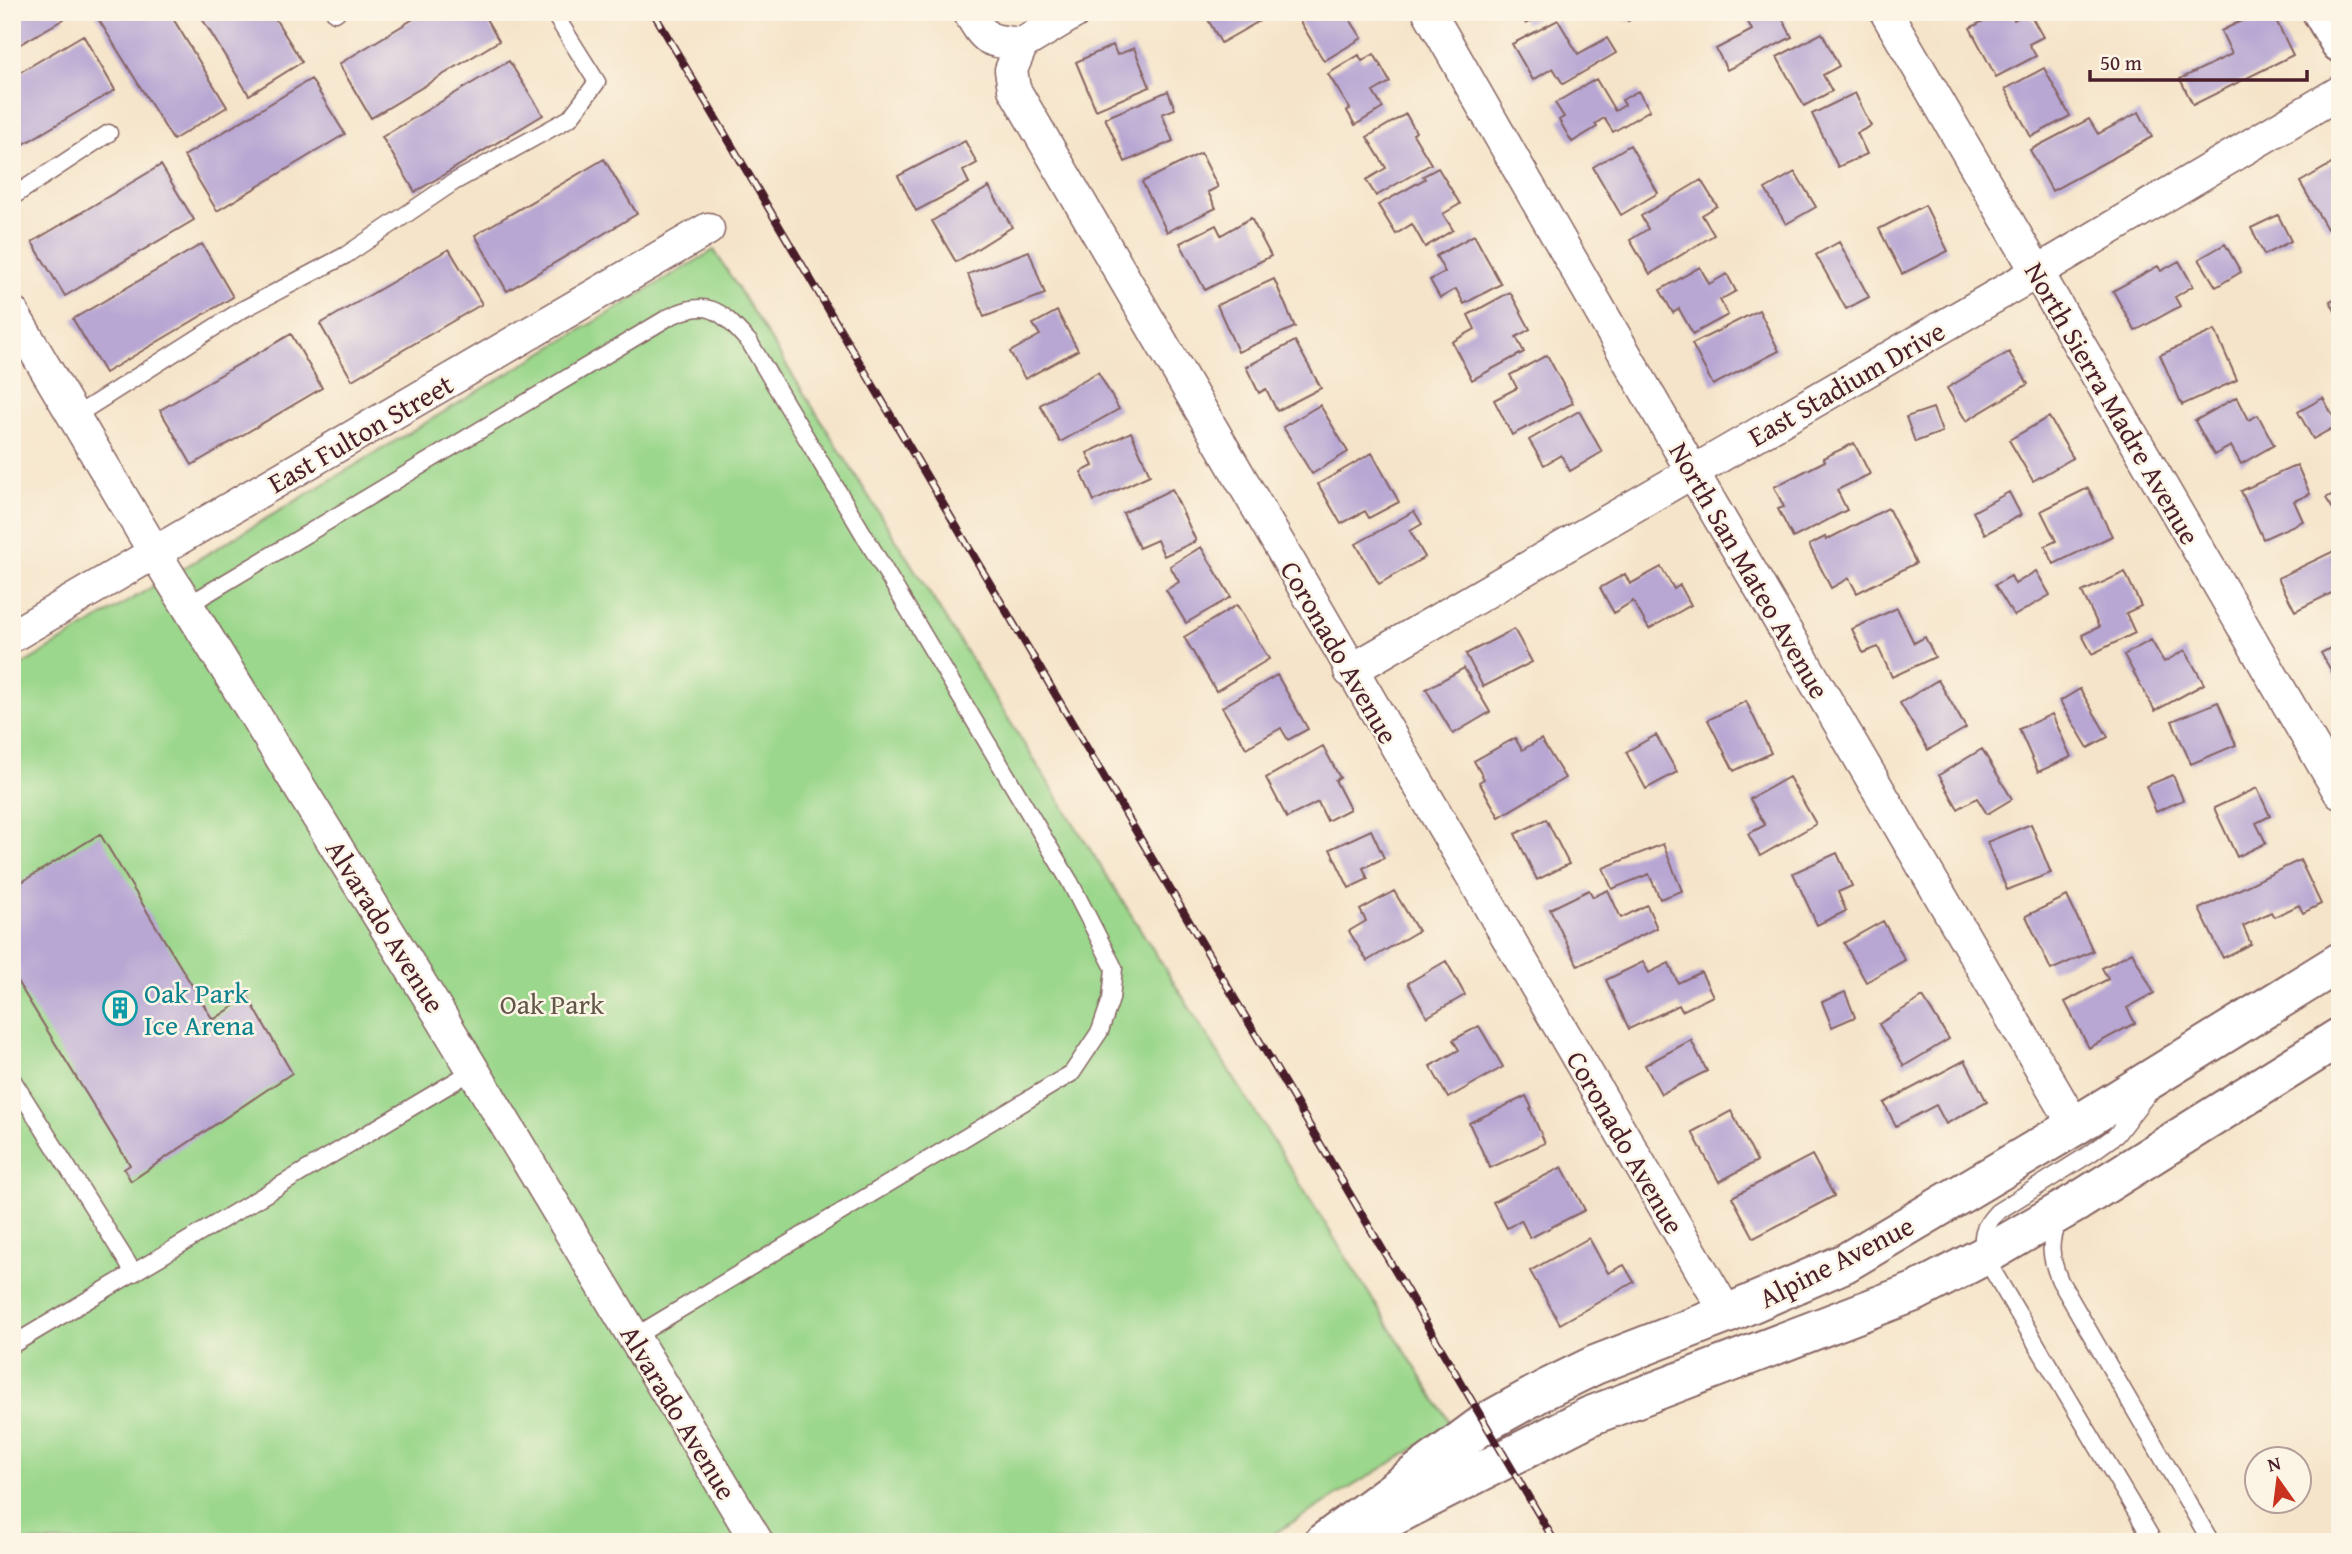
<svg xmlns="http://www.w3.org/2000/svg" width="2352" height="1554" font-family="'Gentium Book Plus',serif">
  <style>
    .green { fill: #9bd78c; stroke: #727b5c; stroke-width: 2 }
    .building { fill: #b8a7d3 }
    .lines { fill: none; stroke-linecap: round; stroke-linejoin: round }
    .lane-casing { stroke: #866462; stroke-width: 19 }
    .street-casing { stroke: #866462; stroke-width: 35 }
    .secondary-casing { stroke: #866462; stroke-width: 42 }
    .lane { stroke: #fff; stroke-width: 16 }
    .street { stroke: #fff; stroke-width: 32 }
    .secondary { stroke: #fff; stroke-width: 38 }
    .rail-casing { stroke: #4a1f2b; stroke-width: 8 }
    .rail { stroke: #fcf5e5; stroke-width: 5; stroke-dasharray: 16; stroke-linecap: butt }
    .labels { text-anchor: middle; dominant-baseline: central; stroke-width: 5; stroke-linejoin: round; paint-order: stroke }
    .street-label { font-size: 28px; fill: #4a1f2b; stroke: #fcf5e5 }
    .culture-label { font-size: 28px; fill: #0d838f; stroke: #fcf5e5; text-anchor: start }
    .park-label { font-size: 28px; fill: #625648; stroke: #fcf5e5 }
  </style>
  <rect width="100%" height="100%" fill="#fcf5e5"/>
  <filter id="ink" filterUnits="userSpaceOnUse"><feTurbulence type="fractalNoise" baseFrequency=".0143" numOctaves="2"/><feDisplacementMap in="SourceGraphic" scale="14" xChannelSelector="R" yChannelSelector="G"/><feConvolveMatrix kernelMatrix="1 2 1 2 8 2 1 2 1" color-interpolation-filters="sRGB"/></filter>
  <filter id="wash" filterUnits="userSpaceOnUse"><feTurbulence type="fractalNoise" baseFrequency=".00686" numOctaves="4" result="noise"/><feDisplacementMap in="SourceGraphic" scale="28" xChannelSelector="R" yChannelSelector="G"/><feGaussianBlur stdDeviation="1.57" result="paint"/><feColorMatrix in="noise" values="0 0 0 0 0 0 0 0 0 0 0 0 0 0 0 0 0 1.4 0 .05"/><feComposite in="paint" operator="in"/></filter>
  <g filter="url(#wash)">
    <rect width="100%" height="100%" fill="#f5e4c9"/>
    <!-- green -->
    <path class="green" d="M 714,250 L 1452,1426 L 1260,1542 L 12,1542 L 12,671 Z"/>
    <g id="blocks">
      <!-- building -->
      <path class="building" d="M 12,12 L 60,12 L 64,19 L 12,49 Z
        M 94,12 L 169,12 L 227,107 L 173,140 Z
        M 198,12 L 271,12 L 302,62 L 249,95 Z
        M 425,12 L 482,12 L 499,41 L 371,118 L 339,64 Z
        M 1212,12 L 1266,12 L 1268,16 L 1221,43 L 1206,16 Z
        M 1300,12 L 1345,12 L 1362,38 L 1324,61 L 1296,15 Z
        M 1519,12 L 1547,12 L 1526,24 Z
        M 1623,12 L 1643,12 L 1628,21 Z
        M 1743,12 L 1789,12 L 1781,16 L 1792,37 L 1727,70 L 1716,49 L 1752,30 Z
        M 2000,12 L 2010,12 L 2014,20 L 2029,12 L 2043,37 L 2029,44 L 2036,56 L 1996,77 L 1970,28 Z
        M 2202,12 L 2219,12 L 2205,19 Z
        M 2259,12 L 2272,12 L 2293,55 L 2193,105 L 2180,79 L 2232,54 L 2221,31 Z
        M 1558,20 L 1578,54 L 1607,38 L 1616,53 L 1563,84 L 1553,68 L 1533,80 L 1512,44 Z
        M 1822,33 L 1839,66 L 1823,75 L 1832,91 L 1804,106 L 1777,57 Z
        M 83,35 L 115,90 L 12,151 L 12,77 Z
        M 1113,45 L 1117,55 L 1134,48 L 1150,87 L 1096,110 L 1076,62 Z
        M 1374,54 L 1390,82 L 1373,92 L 1383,108 L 1355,125 L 1347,111 L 1350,109 L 1328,74 L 1359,55 L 1362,61 Z
        M 509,61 L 543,115 L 415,192 L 382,137 Z
        M 2044,68 L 2070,116 L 2031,137 L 2005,89 Z
        M 311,79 L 345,134 L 217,211 L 184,156 Z
        M 1596,79 L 1615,111 L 1625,105 L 1622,100 L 1638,91 L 1650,110 L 1613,132 L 1604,118 L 1595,124 L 1597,127 L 1572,142 L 1559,120 L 1564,117 L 1555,103 Z
        M 1168,91 L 1175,109 L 1162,114 L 1173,141 L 1125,162 L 1105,118 Z
        M 1855,93 L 1871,126 L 1857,133 L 1867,154 L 1838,167 L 1812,114 Z
        M 2139,112 L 2152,137 L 2052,191 L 2030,150 L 2089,119 L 2098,134 Z
        M 1406,114 L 1416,132 L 1413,134 L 1431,164 L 1376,196 L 1366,180 L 1386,168 L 1367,137 Z
        M 965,141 L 977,163 L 963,171 L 969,183 L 916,211 L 898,176 Z
        M 1630,145 L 1658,193 L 1621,215 L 1593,167 Z
        M 1201,153 L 1218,187 L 1208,192 L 1216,208 L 1167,232 L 1142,182 Z
        M 604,159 L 637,214 L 507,291 L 475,235 Z
        M 2340,159 L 2340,222 L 2327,229 L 2300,182 Z
        M 161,165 L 194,220 L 65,296 L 32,242 Z
        M 1438,168 L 1460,204 L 1443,214 L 1453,230 L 1425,247 L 1412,224 L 1396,234 L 1378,205 L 1425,179 L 1423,176 Z
        M 1795,172 L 1816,207 L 1786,224 L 1765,189 Z
        M 1701,180 L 1717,206 L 1702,215 L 1714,235 L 1650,274 L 1630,240 L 1648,229 L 1641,216 Z
        M 989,187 L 1012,227 L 956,262 L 932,221 Z
        M 1925,205 L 1948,251 L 1902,274 L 1879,229 Z
        M 2278,215 L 2291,241 L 2264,255 L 2251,228 Z
        M 1251,218 L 1271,256 L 1205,290 L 1180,243 L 1216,225 L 1221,235 Z
        M 1474,235 L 1501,284 L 1464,304 L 1456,289 L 1440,298 L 1430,280 L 1445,272 L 1436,256 Z
        M 1839,242 L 1869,297 L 1846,309 L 1816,255 Z
        M 202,244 L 233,297 L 105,373 L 73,319 Z
        M 2225,244 L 2241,272 L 2216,287 L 2199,259 Z
        M 449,249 L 482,304 L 352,380 L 320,324 Z
        M 1029,251 L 1045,294 L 984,317 L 968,274 Z
        M 2179,261 L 2193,286 L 2175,297 L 2180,306 L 2135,331 L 2113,291 L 2158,266 L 2161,271 Z
        M 1700,267 L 1709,284 L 1727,274 L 1736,291 L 1720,300 L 1728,315 L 1693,334 L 1679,309 L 1673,313 L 1660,290 Z
        M 1274,279 L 1295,327 L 1238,352 L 1217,305 Z
        M 1510,292 L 1530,329 L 1516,337 L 1524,352 L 1472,380 L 1452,342 L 1475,329 L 1468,315 Z
        M 2340,296 L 2340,321 L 2330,301 Z
        M 1759,310 L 1779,351 L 1713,385 L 1692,344 Z
        M 1057,311 L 1078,350 L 1025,379 L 1010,352 L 1040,335 L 1033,324 Z
        M 2215,330 L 2237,380 L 2182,405 L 2160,355 Z
        M 291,334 L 322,388 L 192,465 L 160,410 Z
        M 1295,341 L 1321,388 L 1277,411 L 1266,389 L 1259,393 L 1246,367 Z
        M 2009,352 L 2028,384 L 1966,421 L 1947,388 Z
        M 1547,355 L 1573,403 L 1512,435 L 1494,400 L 1517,388 L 1510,375 Z
        M 1098,372 L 1119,409 L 1060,442 L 1040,405 Z
        M 2237,397 L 2249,420 L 2258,415 L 2274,445 L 2241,464 L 2231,446 L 2214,455 L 2195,421 Z
        M 2323,398 L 2338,425 L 2313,439 L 2298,412 Z
        M 1320,405 L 1348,452 L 1312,474 L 1283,427 Z
        M 1933,408 L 1942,432 L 1915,442 L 1906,417 Z
        M 1579,411 L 1602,452 L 1570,471 L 1561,455 L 1544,465 L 1529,440 Z
        M 2049,417 L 2073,458 L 2033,481 L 2009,440 Z
        M 1131,432 L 1150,475 L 1094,501 L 1081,472 L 1093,466 L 1087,453 Z
        M 1854,443 L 1870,474 L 1837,490 L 1847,510 L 1793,538 L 1778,509 L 1784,507 L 1774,487 L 1825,461 L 1823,458 Z
        M 1372,453 L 1399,502 L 1369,518 L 1365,511 L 1341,524 L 1318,484 Z
        M 2297,465 L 2310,494 L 2294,501 L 2303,521 L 2263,539 L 2241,491 Z
        M 2088,488 L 2112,536 L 2054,564 L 2045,546 L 2056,541 L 2041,511 Z
        M 1172,489 L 1196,541 L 1164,556 L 1157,540 L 1139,548 L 1123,513 Z
        M 2340,490 L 2340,520 L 2326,498 Z
        M 2009,492 L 2021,515 L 1985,534 L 1973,512 Z
        M 1888,508 L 1916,563 L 1857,593 L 1849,578 L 1831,588 L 1809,545 L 1825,537 L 1826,540 Z
        M 1414,511 L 1422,524 L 1410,531 L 1425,557 L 1379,584 L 1356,544 Z
        M 1201,547 L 1231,597 L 1186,623 L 1166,590 L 1179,582 L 1170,566 Z
        M 2340,548 L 2340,589 L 2295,611 L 2278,578 Z
        M 1661,567 L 1674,589 L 1680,585 L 1691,605 L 1649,629 L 1633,601 L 1614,613 L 1600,588 L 1625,574 L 1630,584 Z
        M 2036,571 L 2050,595 L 2014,616 L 1995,585 L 2011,576 L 2015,584 Z
        M 2125,572 L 2141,606 L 2126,613 L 2135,633 L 2092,654 L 2082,635 L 2099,627 L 2082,592 Z
        M 1237,605 L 1269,659 L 1216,691 L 1184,637 Z
        M 1897,608 L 1914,643 L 1925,637 L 1935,657 L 1892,677 L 1878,647 L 1863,653 L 1852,629 Z
        M 1514,629 L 1532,662 L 1483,687 L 1466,654 Z
        M 2151,640 L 2164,662 L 2185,650 L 2204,684 L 2155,711 L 2124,655 Z
        M 2340,643 L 2340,686 L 2321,653 Z
        M 1464,668 L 1490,712 L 1453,734 L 1426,689 Z
        M 1277,675 L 1308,729 L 1288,740 L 1281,728 L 1246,748 L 1222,707 Z
        M 1938,680 L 1966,728 L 1928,750 L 1900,703 Z
        M 2080,689 L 2108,737 L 2088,748 L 2060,701 Z
        M 1746,701 L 1771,753 L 1734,771 L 1708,720 Z
        M 2218,702 L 2236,745 L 2191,764 L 2172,721 Z
        M 2052,714 L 2071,757 L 2038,772 L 2019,729 Z
        M 1656,735 L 1677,772 L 1646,789 L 1626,752 Z
        M 1515,738 L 1522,750 L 1541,739 L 1565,778 L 1499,817 L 1479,782 L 1484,779 L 1474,761 Z
        M 1323,746 L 1340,778 L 1335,780 L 1350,809 L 1327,821 L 1318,802 L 1287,818 L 1266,778 Z
        M 1982,749 L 2012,799 L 1987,814 L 1977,798 L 1958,809 L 1939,775 Z
        M 2173,775 L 2183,800 L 2156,812 L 2146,786 Z
        M 1789,777 L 1816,824 L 1760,856 L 1748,834 L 1765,825 L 1750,799 Z
        M 2257,788 L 2270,816 L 2256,823 L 2266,843 L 2237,857 L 2214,808 Z
        M 1546,819 L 1569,864 L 1537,880 L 1515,834 Z
        M 2031,824 L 2051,873 L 2007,890 L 1987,842 Z
        M 1371,830 L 1384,858 L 1363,868 L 1368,879 L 1349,888 L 1330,849 Z
        M 100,834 L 213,1020 L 248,997 L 292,1073 L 131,1181 L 124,1169 L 130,1165 L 15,978 L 12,979 L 12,888 Z
        M 1663,844 L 1682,891 L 1660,899 L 1649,874 L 1612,889 L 1603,868 Z
        M 1837,853 L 1852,886 L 1838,892 L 1846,911 L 1817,925 L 1793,873 Z
        M 2300,860 L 2321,904 L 2303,913 L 2299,905 L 2274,917 L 2271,912 L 2243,926 L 2251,944 L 2223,958 L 2199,909 Z
        M 1589,890 L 1593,897 L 1608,890 L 1621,918 L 1647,905 L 1657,928 L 1578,966 L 1550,909 Z
        M 1394,891 L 1418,931 L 1367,961 L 1349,931 L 1366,921 L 1360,910 Z
        M 2067,896 L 2093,951 L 2051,970 L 2026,916 Z
        M 1883,921 L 1905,960 L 1866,982 L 1844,943 Z
        M 2132,952 L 2154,993 L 2127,1008 L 2135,1023 L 2089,1048 L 2065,1002 L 2108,979 L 2102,968 Z
        M 1446,961 L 1465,995 L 1427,1017 L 1408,983 Z
        M 1643,962 L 1649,973 L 1669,963 L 1678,983 L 1701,972 L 1713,996 L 1682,1011 L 1679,1005 L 1629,1029 L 1606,980 Z
        M 1845,992 L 1855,1017 L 1832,1027 L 1822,1002 Z
        M 1923,997 L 1949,1039 L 1904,1066 L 1879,1024 Z
        M 1479,1026 L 1503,1067 L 1448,1098 L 1430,1066 L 1459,1050 L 1453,1040 Z
        M 1691,1040 L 1707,1071 L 1661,1094 L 1645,1065 Z
        M 1965,1060 L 1987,1102 L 1946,1124 L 1936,1105 L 1896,1126 L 1884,1103 Z
        M 1526,1096 L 1532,1108 L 1530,1109 L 1545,1143 L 1490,1168 L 1469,1123 Z
        M 1731,1111 L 1757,1161 L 1719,1182 L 1692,1132 Z
        M 1812,1155 L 1834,1196 L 1754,1238 L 1732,1197 Z
        M 1562,1167 L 1585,1210 L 1530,1238 L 1521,1220 L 1507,1228 L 1493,1202 Z
        M 1589,1238 L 1608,1273 L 1624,1265 L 1634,1282 L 1560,1324 L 1530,1271 Z"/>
    </g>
  </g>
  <g filter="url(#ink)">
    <use href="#blocks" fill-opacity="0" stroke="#866462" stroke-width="2"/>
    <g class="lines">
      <!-- lane casing -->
      <g class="lane-casing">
        <path id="lane" d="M 335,13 L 337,12
          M 12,197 L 109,133
          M 75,416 L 240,311 L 346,255 L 454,182 L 570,118 L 597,82 L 553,12
          M 188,605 L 669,317 C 712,297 721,312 750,343 L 1070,882 L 1114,968 L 1111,999 L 1100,1031 L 1072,1073 L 634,1337
          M 12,1079 L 134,1273
          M 2147,1095 L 2116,1135 L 2091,1153 L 1997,1212 C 1982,1228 1981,1235 1984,1256 L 2154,1542
          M 2059,1221 C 2047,1241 2051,1260 2060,1281 L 2211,1542
          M 12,1345 L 474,1070"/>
      </g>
      <!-- street casing -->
      <g class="street-casing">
        <path id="street" d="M 969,12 C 987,43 987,40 1022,44
          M 1429,12 L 1692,471 L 2075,1126
          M 1886,12 L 2340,793
          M 1022,44 L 1011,70 L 1014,89 L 1727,1314
          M 1022,44 L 1075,12
          M 12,312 L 155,553 L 440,1015 L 757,1542
          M 12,636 L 708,229
          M 1350,671 L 2037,272 L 2340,92"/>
      </g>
      <!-- secondary casing -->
      <g class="secondary-casing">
        <path id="secondary" d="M 2322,12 L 2340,43
          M 1382,1522 L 1590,1416 L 1917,1291 L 1984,1256 L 2077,1202 L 2340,1037
          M 1324,1542 L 1485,1423 L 1548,1388 L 1595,1365 L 1727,1314 L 1845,1263 L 2075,1126 L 2340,962"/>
      </g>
      <!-- lane -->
      <use href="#lane" class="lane"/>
      <!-- street -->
      <use href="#street" class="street"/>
      <!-- secondary -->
      <use href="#secondary" class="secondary"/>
      <!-- rail casing -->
      <g class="rail-casing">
        <path id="rail" d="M 653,12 L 1555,1542"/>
      </g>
      <!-- rail -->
      <use href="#rail" class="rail"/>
    </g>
  </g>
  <!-- icons -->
  <defs>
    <g id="building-ring" transform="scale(1.75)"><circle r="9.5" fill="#fcf5e5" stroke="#0f9aa8" stroke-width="1.5"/><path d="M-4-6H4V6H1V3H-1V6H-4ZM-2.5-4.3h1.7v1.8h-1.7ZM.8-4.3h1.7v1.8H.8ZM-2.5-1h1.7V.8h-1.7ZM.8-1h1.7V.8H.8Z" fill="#0f9aa8"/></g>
  </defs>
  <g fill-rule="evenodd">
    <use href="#building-ring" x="120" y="1008"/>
  </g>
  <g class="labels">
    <!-- street labels -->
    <g class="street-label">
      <text transform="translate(1846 383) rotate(-30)">East Stadium Drive</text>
      <text transform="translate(2113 403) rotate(60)">North Sierra Madre Avenue</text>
      <text transform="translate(360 433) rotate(-30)">East Fulton Street</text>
      <text transform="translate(1750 570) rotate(60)">North San Mateo Avenue</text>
      <text transform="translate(1340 652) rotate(60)">Coronado Avenue</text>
      <text transform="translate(386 926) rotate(58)">Alvarado Avenue</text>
      <text transform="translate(1626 1142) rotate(60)">Coronado Avenue</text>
      <text transform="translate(1836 1261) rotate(-27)">Alpine Avenue</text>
      <text transform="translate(679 1412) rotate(59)">Alvarado Avenue</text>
    </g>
    <!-- culture labels -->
    <g class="culture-label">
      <text x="144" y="992">Oak Park<tspan x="144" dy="32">Ice Arena</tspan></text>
    </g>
    <!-- park labels -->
    <g class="park-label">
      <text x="552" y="1003">Oak Park</text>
    </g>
  </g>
  <!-- margin -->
  <rect width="2352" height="1554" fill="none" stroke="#fcf5e5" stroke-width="42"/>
  <!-- north arrow -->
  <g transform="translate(2278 1480) rotate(346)"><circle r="33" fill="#fcf5e5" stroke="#b59f9b" stroke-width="2"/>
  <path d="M0-5L12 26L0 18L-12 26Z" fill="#c8321e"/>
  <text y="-10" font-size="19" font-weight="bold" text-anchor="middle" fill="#4a1f2b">N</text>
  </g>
  <!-- scale -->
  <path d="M2090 70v10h217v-10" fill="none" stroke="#4a1f2b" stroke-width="3.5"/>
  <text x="2100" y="70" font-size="21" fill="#4a1f2b" stroke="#fcf5e5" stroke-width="5" paint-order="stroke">50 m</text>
</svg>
